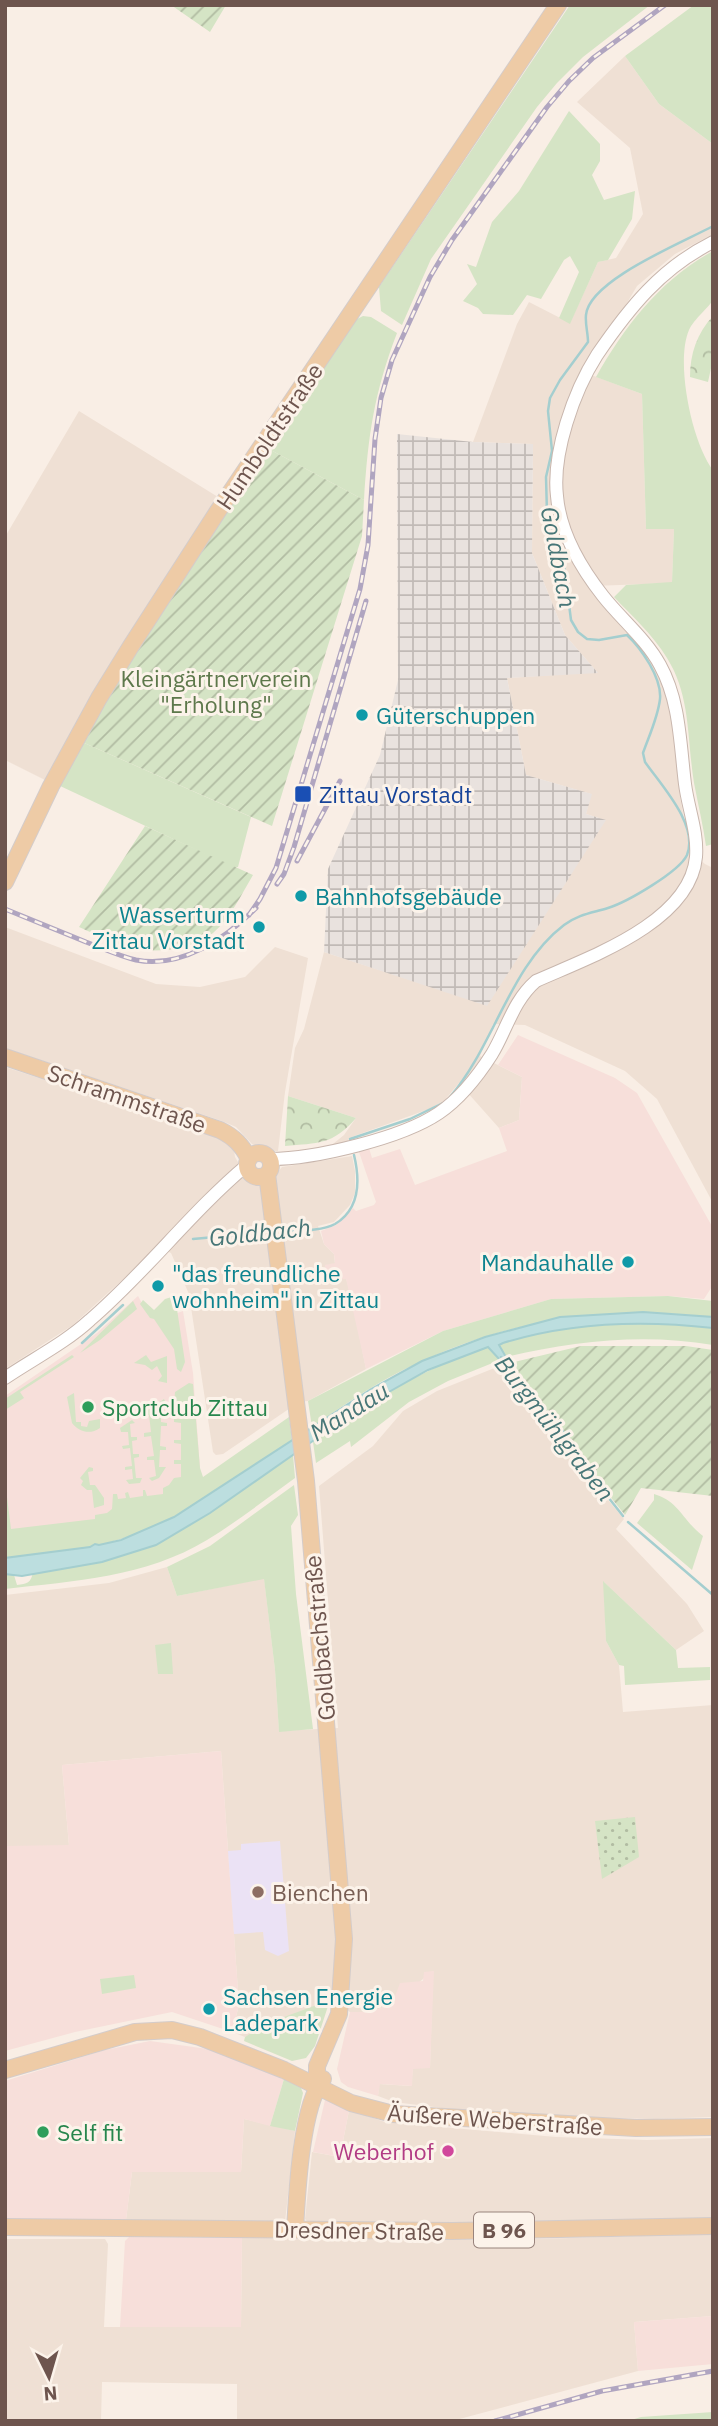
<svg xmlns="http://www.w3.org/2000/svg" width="718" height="2426" font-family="'IBM Plex Sans',sans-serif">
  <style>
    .residential { fill: #efe0d4 }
    .commercial { fill: #f7dfda }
    .industrial { fill: url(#industrial-grid) }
    .education { fill: #ebe2f5 }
    .grass { fill: #d5e4c5 }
    .forest { fill: url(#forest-crowns) }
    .park { fill: url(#park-dots) }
    .garden { fill: url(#garden-furrows) }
    .water { fill: #bcdedf; stroke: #a4cecf; stroke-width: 2 }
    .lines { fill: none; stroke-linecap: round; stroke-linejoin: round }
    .stream { stroke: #a4cecf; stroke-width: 2.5 }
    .minor-casing { stroke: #c8b6ad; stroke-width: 14 }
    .major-casing { stroke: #d4ccca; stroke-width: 18 }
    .minor { stroke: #fff; stroke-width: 12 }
    .major { stroke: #eecba6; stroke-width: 16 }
    .rail-casing { stroke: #b0a5c0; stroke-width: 5 }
    .rail { stroke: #fcf3ea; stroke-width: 2.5; stroke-dasharray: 8; stroke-linecap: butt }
    .culture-dot { fill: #0f9aa8; stroke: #fcf3ea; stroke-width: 2.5 }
    .transit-dot { fill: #1a4fb4; stroke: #fcf3ea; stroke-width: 2.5 }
    .leisure-dot { fill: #2e9e5b; stroke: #fcf3ea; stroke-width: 2.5 }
    .education-dot { fill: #8d6e63; stroke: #fcf3ea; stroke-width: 2.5 }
    .hotel-dot { fill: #d1479c; stroke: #fcf3ea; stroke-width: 2.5 }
    .labels { text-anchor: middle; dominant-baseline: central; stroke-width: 6; stroke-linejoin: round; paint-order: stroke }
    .shield { fill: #fcf3ea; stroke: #99847d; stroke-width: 2 }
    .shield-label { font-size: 21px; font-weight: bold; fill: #6e554e }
    .street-label { font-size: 23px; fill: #6e554e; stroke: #fcf3ea }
    .park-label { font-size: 23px; fill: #5d784b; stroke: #fcf3ea }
    .culture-label { font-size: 23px; fill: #0d838f; stroke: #fcf3ea; text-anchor: start }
    .transit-label { font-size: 23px; fill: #164399; stroke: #fcf3ea; text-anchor: start }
    .leisure-label { font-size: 23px; fill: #27864d; stroke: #fcf3ea; text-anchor: start }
    .education-label { font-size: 23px; fill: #785e54; stroke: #fcf3ea; text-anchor: start }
    .hotel-label { font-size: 23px; fill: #b23c85; stroke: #fcf3ea; text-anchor: end }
    .water-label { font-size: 24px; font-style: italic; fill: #477677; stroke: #fcf3ea }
  </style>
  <defs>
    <pattern id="industrial-grid" width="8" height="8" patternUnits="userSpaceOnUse" patternTransform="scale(1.75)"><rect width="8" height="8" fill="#e9e2de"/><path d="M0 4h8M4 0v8" fill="none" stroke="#c1bab6"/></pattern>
    <pattern id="forest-crowns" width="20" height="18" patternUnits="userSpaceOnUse" patternTransform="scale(1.75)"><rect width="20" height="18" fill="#d5e4c5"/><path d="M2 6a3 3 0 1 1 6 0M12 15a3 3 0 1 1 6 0" fill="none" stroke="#b1bca2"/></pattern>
    <pattern id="park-dots" width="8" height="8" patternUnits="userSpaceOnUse" patternTransform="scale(1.75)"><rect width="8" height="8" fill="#d5e4c5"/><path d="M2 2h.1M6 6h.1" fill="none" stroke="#b1bca2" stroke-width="1.8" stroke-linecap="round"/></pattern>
    <pattern id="garden-furrows" width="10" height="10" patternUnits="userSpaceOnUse" patternTransform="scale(1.75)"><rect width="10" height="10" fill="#d5e4c5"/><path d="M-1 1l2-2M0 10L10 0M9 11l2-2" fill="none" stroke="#b1bca2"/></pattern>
  </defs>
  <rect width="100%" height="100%" fill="#f9eee5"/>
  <!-- residential -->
  <path class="residential" d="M 625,56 L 659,104 L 713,144 L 713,234 L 675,254 L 637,286 L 586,373 L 642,394 L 646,529 L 674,529 L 672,583 L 593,586 L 664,678 L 673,707 L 680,797 L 690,851 L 705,864 L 713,868 L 713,1203 L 657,1099 L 625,1071 L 525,1025 L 493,1024 L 480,1056 L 522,1077 L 519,1120 L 499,1128 L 459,1083 L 444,1101 L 429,1109 L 349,1138 L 347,1143 L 328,1148 L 344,1135 L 356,1118 L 288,1096 L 295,1048 L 304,1029 L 324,952 L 487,1005 L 605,820 L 586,814 L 591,794 L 526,775 L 507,678 L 597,672 L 565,635 L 532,553 L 533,444 L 473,442 L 517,324 L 529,302 L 570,323 L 598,262 L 616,258 L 643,214 L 630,148 L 577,102 Z
    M 79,411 L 218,497 L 47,781 L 5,760 L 5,537 Z
    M 5,927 L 156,984 L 200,987 L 245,977 L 275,947 L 308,958 L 285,1092 L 278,1151 L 264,1150 L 252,1144 L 236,1127 L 222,1121 L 5,1048 Z
    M 5,1067 L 113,1102 L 210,1131 L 234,1150 L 235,1157 L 248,1180 L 273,1178 L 282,1167 L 352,1156 L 355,1171 L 355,1193 L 350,1205 L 334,1222 L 318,1226 L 324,1244 L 334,1254 L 335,1264 L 346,1279 L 350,1290 L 366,1369 L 308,1401 L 299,1402 L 223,1454 L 216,1455 L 213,1452 L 189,1294 L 171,1253 L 158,1247 L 73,1325 L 5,1369 Z
    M 502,1365 L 532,1403 L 560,1428 L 582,1469 L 624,1519 L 616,1529 L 687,1604 L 704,1631 L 676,1650 L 604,1582 L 606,1641 L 619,1665 L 623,1712 L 713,1705 L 713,2117 L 654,2119 L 560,2117 L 458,2110 L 394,2102 L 378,2096 L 379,2084 L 411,2086 L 413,2069 L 415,2067 L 430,2068 L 433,1971 L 392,2004 L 371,2012 L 350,2012 L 330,2000 L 270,2024 L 245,2037 L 232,2032 L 239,2005 L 221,1751 L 62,1765 L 69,1846 L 5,1846 L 5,1595 L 109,1583 L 167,1567 L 177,1596 L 264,1578 L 275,1670 L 279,1731 L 338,1728 L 319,1486 L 373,1446 L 403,1411 L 437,1391 Z
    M 349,2110 L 385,2122 L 556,2137 L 647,2140 L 713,2138 L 713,2218 L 465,2224 L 308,2222 L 305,2219 L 312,2152 L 340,2157 Z
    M 244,2119 L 295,2131 L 285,2222 L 126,2220 L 132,2172 L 241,2172 Z
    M 713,2234 L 713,2316 L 634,2322 L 638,2371 L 452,2421 L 237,2421 L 237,2384 L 102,2382 L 101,2421 L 5,2421 L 5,2239 L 105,2239 L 108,2244 L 104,2327 L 241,2327 L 242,2238 L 499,2240 Z"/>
  <!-- commercial -->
  <path class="commercial" d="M 518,1035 L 615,1078 L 637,1093 L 713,1228 L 713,1285 L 704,1299 L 668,1296 L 551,1299 L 443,1331 L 366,1369 L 346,1279 L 326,1280 L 325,1265 L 335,1263 L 334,1254 L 324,1244 L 321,1231 L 336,1225 L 353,1208 L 356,1211 L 374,1205 L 376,1202 L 359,1152 L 369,1148 L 372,1158 L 400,1149 L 415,1185 L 507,1151 L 499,1128 L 519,1120 L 522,1077 L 498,1065 Z
    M 138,1296 L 149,1316 L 166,1317 L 183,1311 L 193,1373 L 200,1468 L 136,1514 L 5,1538 L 5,1396 L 97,1333 Z
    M 221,1751 L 239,2005 L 232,2032 L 172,2012 L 75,2032 L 5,2051 L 5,1846 L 69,1845 L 62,1765 Z
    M 434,1971 L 430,2068 L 413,2069 L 412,2086 L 380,2084 L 378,2096 L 348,2087 L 341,2082 L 337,2069 L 350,2012 L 371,2012 L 392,2004 L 400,1983 L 423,1981 L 424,1972 Z
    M 150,2041 L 208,2049 L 284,2079 L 270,2126 L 244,2119 L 241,2172 L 132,2172 L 126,2220 L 5,2219 L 5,2081 L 105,2050 Z
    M 325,2100 L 349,2110 L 340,2157 L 313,2152 Z
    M 129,2237 L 242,2238 L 241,2327 L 120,2327 L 125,2241 Z
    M 713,2316 L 713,2364 L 638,2371 L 634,2322 Z"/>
  <!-- industrial -->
  <path class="industrial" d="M 397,434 L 473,442 L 533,444 L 532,553 L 565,635 L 598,673 L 507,678 L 526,775 L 592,794 L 586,814 L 606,820 L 487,1006 L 324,952 L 328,869 L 380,755 L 398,680 Z"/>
  <!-- education -->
  <path class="education" d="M 280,1841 L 289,1951 L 278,1956 L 265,1950 L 263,1932 L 234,1934 L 228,1851 L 241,1850 L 241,1844 Z"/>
  <!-- grass -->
  <path class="grass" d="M 570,5 L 650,5 L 583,57 L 557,83 L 537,107 L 431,259 L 402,325 L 381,311 L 379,287 Z
    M 694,5 L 713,5 L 713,144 L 659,104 L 625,56 Z
    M 569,111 L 600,144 L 600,161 L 592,175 L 604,200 L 635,191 L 632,219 L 608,260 L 598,262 L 570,324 L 559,318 L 579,272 L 570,256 L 564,260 L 541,299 L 527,295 L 513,315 L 483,314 L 478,308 L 463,301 L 477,284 L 467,264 L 476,267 L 492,222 L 519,191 Z
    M 713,251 C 713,260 715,294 713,300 C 710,306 694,319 689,330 C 675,362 692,443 713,470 L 713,844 L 706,846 C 703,825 698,804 694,783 C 687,740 691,696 667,658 C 653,635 632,616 614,597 L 626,585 L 672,582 L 674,529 L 646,529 L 642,394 L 596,377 C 624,327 661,279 713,251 Z
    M 363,316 L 371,317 L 397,333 C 374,393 368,436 364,500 L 267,448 L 355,320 Z
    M 82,742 L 251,817 L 238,867 L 233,867 L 58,785 Z
    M 175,1296 L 185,1362 L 181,1372 L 177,1369 L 174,1349 L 154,1319 L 150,1318 L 140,1304 L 143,1300 L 154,1310 L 165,1299 Z
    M 668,1296 L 713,1301 L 713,1317 C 596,1304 492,1322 388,1378 C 362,1392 337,1410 312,1427 L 308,1401 L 443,1331 L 551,1299 Z
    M 133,1301 L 137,1309 L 100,1340 L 80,1353 Z
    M 603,1324 L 678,1324 L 713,1328 L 713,1345 C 644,1333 573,1341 506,1357 L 499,1345 C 530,1330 569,1327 603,1324 Z
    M 488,1347 L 500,1360 L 448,1381 L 409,1402 L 351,1447 L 350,1441 L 316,1463 L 313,1442 C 369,1401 422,1369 488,1347 Z
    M 72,1355 L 74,1357 L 20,1392 L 24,1398 L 5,1410 L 5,1399 Z
    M 146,1355 L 151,1362 L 167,1356 L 167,1383 L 158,1381 L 162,1376 L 157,1366 L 152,1370 L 145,1365 L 134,1363 Z
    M 189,1383 L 193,1384 L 200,1468 L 203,1477 L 289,1417 L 292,1440 C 231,1481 171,1529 98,1545 L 95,1544 L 91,1547 L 5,1558 L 5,1481 L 11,1529 L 95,1519 L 95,1515 L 107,1513 L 112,1509 L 113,1494 L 117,1494 L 118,1499 L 126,1498 L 125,1493 L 128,1492 L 130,1498 L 143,1496 L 143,1490 L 145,1490 L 147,1496 L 163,1494 L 163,1488 L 169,1485 L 174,1478 L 181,1477 L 181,1464 L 174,1464 L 174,1460 L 181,1460 L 181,1444 L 174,1443 L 174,1440 L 181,1440 L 181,1423 L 174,1422 L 174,1419 L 181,1419 L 181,1406 L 174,1405 L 175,1392 Z
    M 74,1393 L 76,1422 L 81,1422 L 81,1426 L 87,1427 L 89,1421 L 100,1419 L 100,1428 C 90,1435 79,1432 72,1423 L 67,1397 Z
    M 164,1399 L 167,1405 L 161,1406 L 161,1422 L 167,1423 L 167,1426 L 161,1426 L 160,1446 L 166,1447 L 166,1450 L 160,1450 L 159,1467 L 166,1467 L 159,1478 L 152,1481 L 149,1478 L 156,1476 L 154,1460 L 147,1460 L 147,1457 L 154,1456 L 151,1436 L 144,1437 L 144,1433 L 151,1432 L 149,1415 L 141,1415 Z
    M 132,1420 L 135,1423 L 130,1424 L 131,1437 L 137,1437 L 137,1440 L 132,1441 L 133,1454 L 139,1454 L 139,1457 L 134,1458 L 136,1478 L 142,1478 L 140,1483 L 129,1484 L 126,1480 L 133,1479 L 132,1469 L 125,1470 L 125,1467 L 132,1466 L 130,1448 L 123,1449 L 122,1446 L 129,1445 L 128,1432 L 121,1432 L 120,1428 Z
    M 293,1455 L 295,1478 C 266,1499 238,1521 207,1540 C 146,1577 74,1581 5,1589 L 5,1574 L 14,1575 L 17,1585 C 27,1584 31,1583 33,1572 L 102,1562 L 210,1513 Z
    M 89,1467 L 93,1468 L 93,1471 L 88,1472 L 90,1485 L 95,1485 L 104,1498 L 104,1505 L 94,1508 L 92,1490 L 87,1490 L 81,1485 L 83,1481 L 80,1478 Z
    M 294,1485 L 298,1515 L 291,1526 L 296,1594 L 313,1729 L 279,1732 L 275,1670 L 264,1579 L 177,1596 L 167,1567 L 210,1546 Z
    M 654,1494 C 679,1501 682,1520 703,1536 L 692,1570 L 637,1523 L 654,1500 Z
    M 603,1581 L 676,1650 L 678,1668 L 710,1667 L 710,1680 L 625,1685 L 624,1666 L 619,1665 L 606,1641 Z
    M 171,1643 L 173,1674 L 158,1674 L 155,1645 Z
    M 134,1975 L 136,1988 L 102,1994 L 100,1979 Z
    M 330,2000 L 315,2046 L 306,2058 L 292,2061 L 244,2041 L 245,2037 C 270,2020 302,2011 330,2000 Z
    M 284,2079 L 301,2088 L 303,2093 L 295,2131 L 270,2126 Z
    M 713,2412 L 713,2421 L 628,2421 L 641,2417 Z"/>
  <!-- forest -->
  <path class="forest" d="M 713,316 L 713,359 L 708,382 L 690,377 C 690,354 697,333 713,316 Z
    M 288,1096 L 356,1118 C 333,1145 318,1143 285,1146 Z"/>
  <!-- park -->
  <path class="park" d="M 635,1817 L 639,1857 L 602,1879 L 595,1821 Z"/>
  <!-- garden -->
  <path class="garden" d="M 171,5 L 226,5 L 210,32 Z
    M 267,448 L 364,500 L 362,536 L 272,826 L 82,742 L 133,646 Z
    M 145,826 L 253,875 C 241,895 230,919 213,933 C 193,950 154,954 129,948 C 112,943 95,934 79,927 Z
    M 581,1346 L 686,1346 L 713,1350 L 713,1496 L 641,1488 L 625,1515 L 579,1458 L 559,1424 L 537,1402 L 510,1363 Z"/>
  <!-- water -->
  <path class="water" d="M 643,1312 L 713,1317 L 713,1328 C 642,1320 571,1322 503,1343 L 499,1345 L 506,1357 L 500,1360 L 488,1347 L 428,1370 L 357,1410 L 210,1513 L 156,1545 L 102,1562 L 22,1576 L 5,1574 L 5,1558 L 90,1547 L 95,1544 L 99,1545 L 121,1540 L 174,1517 L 371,1389 L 422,1361 L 485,1337 L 560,1317 Z"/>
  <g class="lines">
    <!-- stream -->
    <path class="stream" d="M 450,1097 C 494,1046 510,966 564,925 C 579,914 592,913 608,908 C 627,902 679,872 687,855 C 699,825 661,785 645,762 L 643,753 C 649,736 658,717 660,699 C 662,678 641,648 627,635 L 599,640 L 587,639 L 578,632 L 571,620 L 564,565 L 547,513 L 546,477 L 552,451 L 548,411 L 550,398 L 560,380 L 588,342 C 588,333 585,324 586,315 C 589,280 684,242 713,226
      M 350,1139 L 410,1119 L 443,1103
      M 280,1231 C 296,1230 320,1232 335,1224 C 360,1209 360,1180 354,1155
      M 193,1239 L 270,1232
      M 82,1343 L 123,1305
      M 501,1357 L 536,1403 L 560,1426 L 578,1459 L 623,1516
      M 628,1522 L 713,1595"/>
    <!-- minor casing -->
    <g class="minor-casing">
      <path id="minor" d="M 270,1159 C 315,1159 402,1138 439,1113 C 461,1098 478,1076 492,1054 C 507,1029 513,1001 536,981 C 587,958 690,923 696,857 C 698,832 688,808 685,784 C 680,744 680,701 660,665 C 646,639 621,619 603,596 C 581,568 560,532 557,496 C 552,453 574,391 597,355 C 629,308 661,268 713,242
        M 5,1378 C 33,1359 65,1343 90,1320 C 146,1272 191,1212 247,1165"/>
    </g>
    <!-- major casing -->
    <g class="major-casing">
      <path id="major" d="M 5,882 L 51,786 L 99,698 L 131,646 L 218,511 L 558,5
        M 5,1057 L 220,1130 C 234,1137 242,1145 249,1159
        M247 1165a12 12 0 1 1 24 0a12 12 0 1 1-24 0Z
        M 267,1174 L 306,1481 L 344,1939 L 339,2014 L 317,2066 L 317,2086
        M 5,2070 L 135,2032 L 172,2030 L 200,2037 L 284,2070 L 351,2103 L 393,2114 L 636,2128 L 713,2127
        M 5,2227 L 452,2231 L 713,2226
        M 295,2230 C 297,2194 301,2106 323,2079"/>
    </g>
    <!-- minor -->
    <use href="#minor" class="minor"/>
    <!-- major -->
    <use href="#major" class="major"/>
    <!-- rail casing -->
    <g class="rail-casing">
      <path id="rail" d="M 297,861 L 340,781
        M 277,884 L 284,874 L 294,847 L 366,601
        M 5,909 C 32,920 59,931 86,942 C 102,948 119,956 136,960 C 182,969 226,938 256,908
        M 249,915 L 260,899 L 276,868 L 360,589 L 368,545 L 375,439 L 381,398 L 392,360 L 430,277 L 452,240 L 547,107 L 569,81 L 593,58 L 665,5
        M 495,2421 L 602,2391 L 713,2371"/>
    </g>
    <!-- rail -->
    <use href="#rail" class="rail"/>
  </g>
  <!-- markers -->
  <g class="culture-dot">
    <circle cx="362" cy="715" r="7"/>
    <circle cx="301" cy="896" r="7"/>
    <circle cx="259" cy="927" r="7"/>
    <circle cx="628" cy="1262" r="7"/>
    <circle cx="158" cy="1286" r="7"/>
    <circle cx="209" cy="2009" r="7"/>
  </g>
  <rect class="transit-dot" x="294" y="785" width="18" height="18" rx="3.5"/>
  <g class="leisure-dot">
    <circle cx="88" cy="1407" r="7"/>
    <circle cx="43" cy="2132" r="7"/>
  </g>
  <circle class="education-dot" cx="258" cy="1892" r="7"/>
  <circle class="hotel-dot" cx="448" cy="2151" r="7"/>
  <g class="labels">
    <!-- shield labels -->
    <rect class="shield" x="474" y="2212.5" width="60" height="35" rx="5"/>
    <g class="shield-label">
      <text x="504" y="2230">B 96</text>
    </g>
    <!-- street labels -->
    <g class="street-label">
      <text transform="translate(269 436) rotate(-56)">Humboldtstraße</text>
      <text transform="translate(127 1098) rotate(19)">Schrammstraße</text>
      <text transform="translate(319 1638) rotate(-95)">Goldbachstraße</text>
      <text transform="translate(495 2119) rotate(4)">Äußere Weberstraße</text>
      <text transform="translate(359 2230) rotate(1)">Dresdner Straße</text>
    </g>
    <!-- park labels -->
    <g class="park-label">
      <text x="216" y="678">Kleingärtnerverein<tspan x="216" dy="26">"Erholung"</tspan></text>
    </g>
    <!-- culture labels -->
    <g class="culture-label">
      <text x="376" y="715">Güterschuppen</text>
      <text x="315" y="896">Bahnhofsgebäude</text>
      <text x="245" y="914" text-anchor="end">Wasserturm<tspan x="245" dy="26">Zittau Vorstadt</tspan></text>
      <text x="614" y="1262" text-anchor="end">Mandauhalle</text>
      <text x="172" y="1273">"das freundliche<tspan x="172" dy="26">wohnheim" in Zittau</tspan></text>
      <text x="223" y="1996">Sachsen Energie<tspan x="223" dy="26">Ladepark</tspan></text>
    </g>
    <!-- transit labels -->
    <g class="transit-label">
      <text x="319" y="794">Zittau Vorstadt</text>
    </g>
    <!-- leisure labels -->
    <g class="leisure-label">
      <text x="102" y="1407">Sportclub Zittau</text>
      <text x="57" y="2132">Self fit</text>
    </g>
    <!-- education labels -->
    <g class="education-label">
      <text x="272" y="1892">Bienchen</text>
    </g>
    <!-- hotel labels -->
    <g class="hotel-label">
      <text x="434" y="2151">Weberhof</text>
    </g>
    <!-- water labels -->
    <g class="water-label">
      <text transform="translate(559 557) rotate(79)">Goldbach</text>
      <text transform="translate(260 1232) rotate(-6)">Goldbach</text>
      <text transform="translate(349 1411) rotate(-32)">Mandau</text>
      <text transform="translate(555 1428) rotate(52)">Burgmühlgraben</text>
    </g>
  </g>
  <!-- border -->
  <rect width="718" height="2426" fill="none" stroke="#6e554e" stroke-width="14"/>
  <!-- north arrow -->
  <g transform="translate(49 2377) rotate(175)" stroke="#fcf3ea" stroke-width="5" paint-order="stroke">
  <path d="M0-5L12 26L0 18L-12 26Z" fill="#6e554e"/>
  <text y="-10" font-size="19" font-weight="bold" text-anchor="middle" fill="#6e554e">N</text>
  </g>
</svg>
